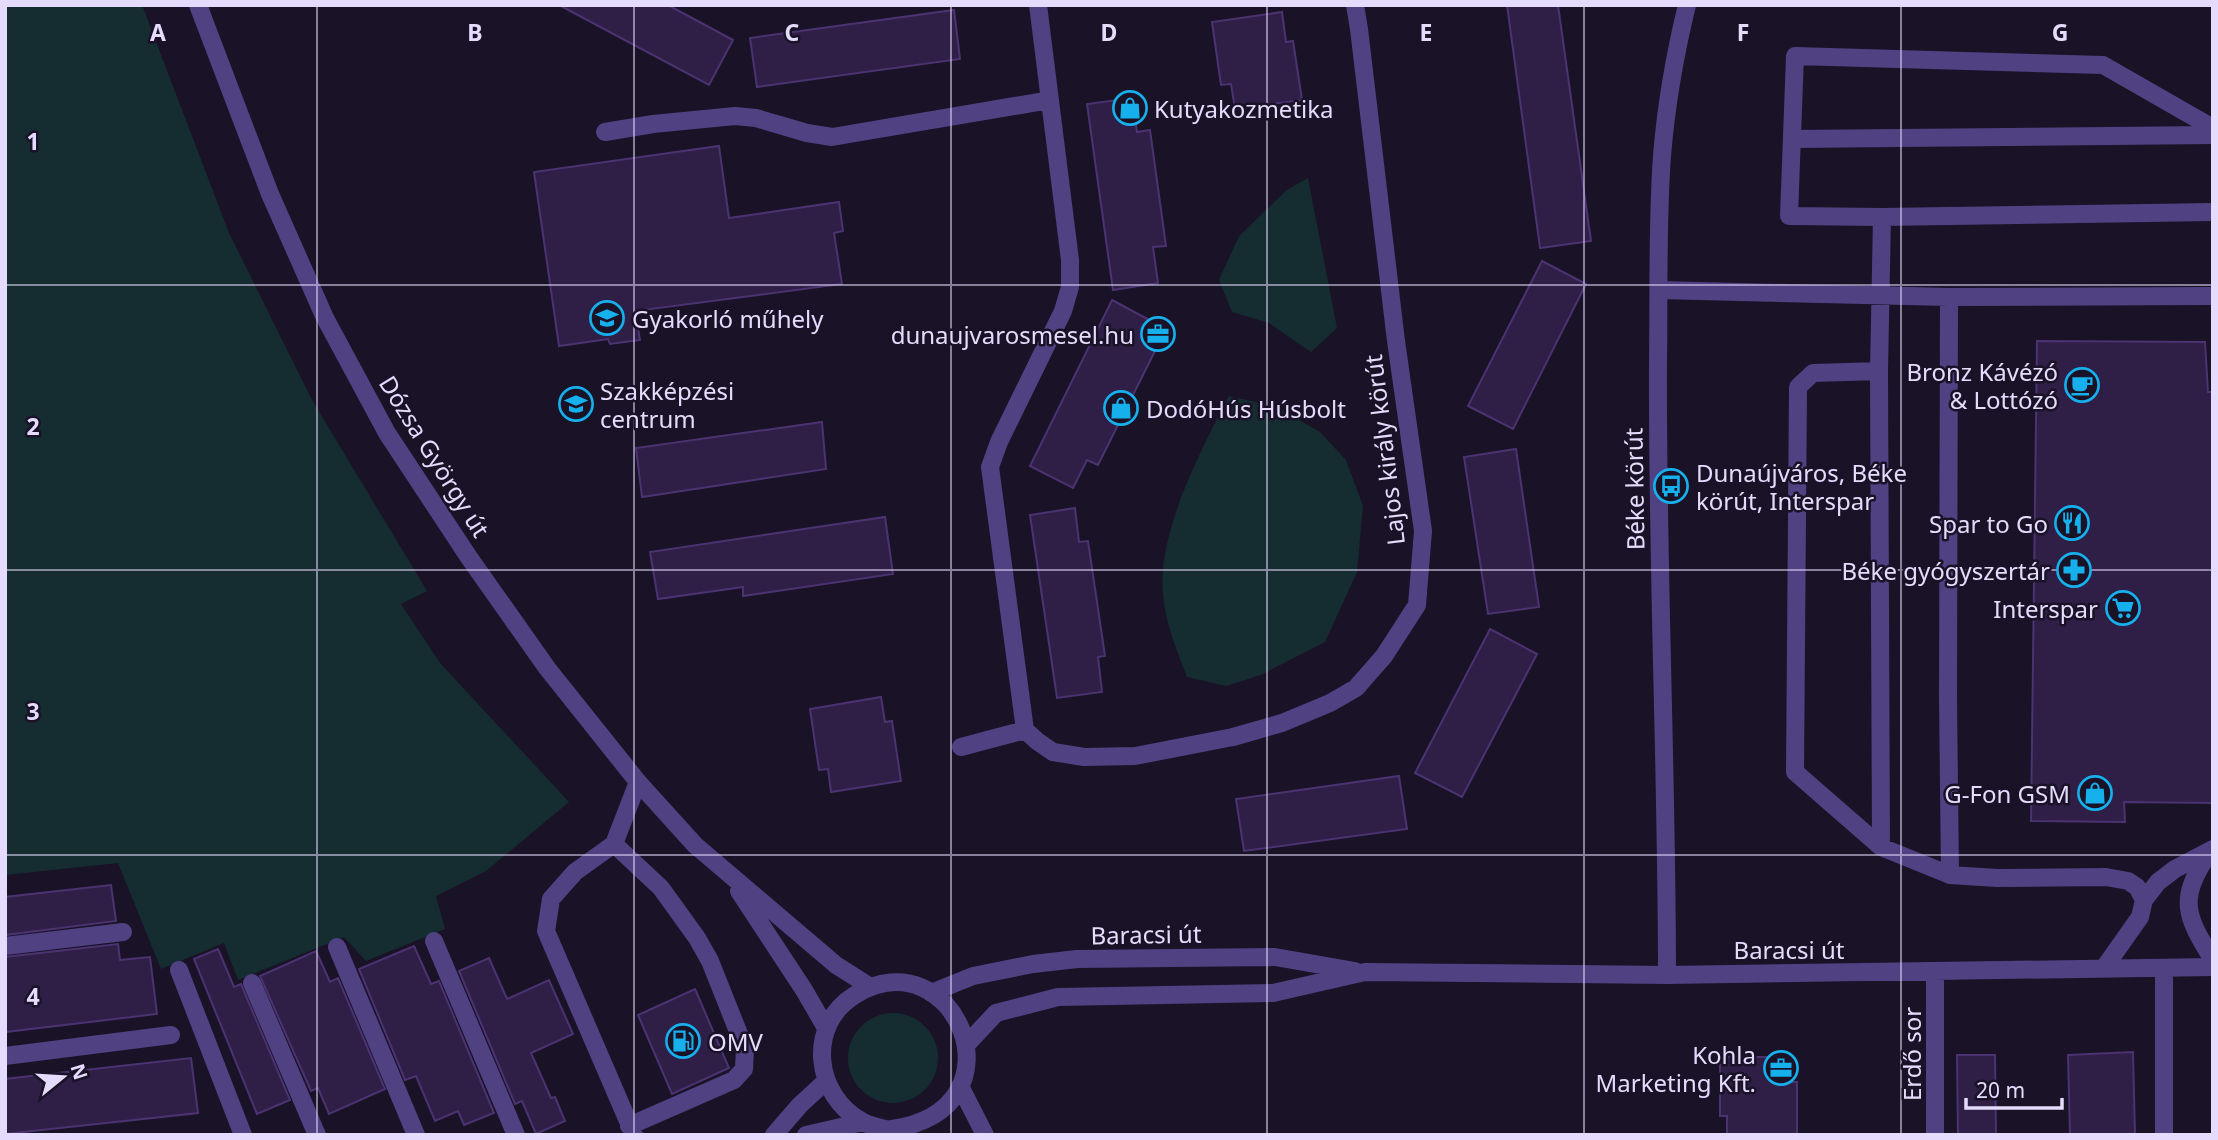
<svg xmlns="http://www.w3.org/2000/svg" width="2218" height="1140" font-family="'Noto Sans',sans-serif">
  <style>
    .green { fill: #152d31 }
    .building { fill: #2f1f47; stroke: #4b3371; stroke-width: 2 }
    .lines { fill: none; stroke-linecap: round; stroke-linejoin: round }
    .minor { stroke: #504183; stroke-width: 18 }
    .grid { fill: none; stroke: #e5dbfc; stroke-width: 2; stroke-opacity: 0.55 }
    .labels { text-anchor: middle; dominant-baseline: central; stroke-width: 5; stroke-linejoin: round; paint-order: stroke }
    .poi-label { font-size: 24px; fill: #e5dbfc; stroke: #1a1227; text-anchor: end }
    .street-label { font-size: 24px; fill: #e5dbfc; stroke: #1a1227 }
    .grid-label { font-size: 23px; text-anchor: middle; font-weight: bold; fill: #e5dbfc; stroke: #1a1227; stroke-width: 5; stroke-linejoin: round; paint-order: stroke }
  </style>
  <rect width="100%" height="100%" fill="#1a1227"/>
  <!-- green -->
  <path class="green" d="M 5,5 L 142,5 L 229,233 L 312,400 L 427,591 L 401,604 L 440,663 L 569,802 L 486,871 L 436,896 L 445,929 L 366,961 L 344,937 L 238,980 L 224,943 L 161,969 L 118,863 L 5,875 Z
    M 1308,178 L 1337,328 L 1311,352 L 1269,323 L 1232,312 L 1219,280 L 1239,236 L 1287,190 Z
    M 1229,396 L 1276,407 L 1320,432 L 1346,460 L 1363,506 L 1357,572 L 1325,642 L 1261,675 L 1226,686 L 1187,677 C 1177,651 1165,622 1163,594 C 1157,533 1201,450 1229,396 Z
    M848 1058a45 45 0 1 1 90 0a45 45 0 1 1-90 0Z"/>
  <!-- building -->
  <path class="building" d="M 559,5 L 668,5 L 733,40 L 709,85 Z
    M 1507,5 L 1558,5 L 1591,241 L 1540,248 Z
    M 954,10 L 960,59 L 757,87 L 750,38 Z
    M 1282,12 L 1286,42 L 1293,41 L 1302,100 L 1235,109 L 1231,84 L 1221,85 L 1212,22 Z
    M 1132,98 L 1137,132 L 1150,130 L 1166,246 L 1153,247 L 1158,283 L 1113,290 L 1087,104 Z
    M 719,146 L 729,218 L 839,202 L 843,231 L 834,233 L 842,284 L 635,311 L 640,340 L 610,344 L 608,339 L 559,346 L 534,172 Z
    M 1542,261 L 1586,284 L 1513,429 L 1468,406 Z
    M 1112,300 L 1166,329 L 1098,465 L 1087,460 L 1073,488 L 1030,466 Z
    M 2037,341 L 2205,342 L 2208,392 L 2213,392 L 2213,803 L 2124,802 L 2125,822 L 2031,821 Z
    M 822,422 L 826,469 L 642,497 L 636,448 Z
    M 1516,449 L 1539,607 L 1488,614 L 1464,457 Z
    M 1075,508 L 1079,542 L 1088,541 L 1105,656 L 1098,657 L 1102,692 L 1057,698 L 1030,515 Z
    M 885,517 L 893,574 L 743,596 L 743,587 L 658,599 L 650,552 Z
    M 1490,629 L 1537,654 L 1462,797 L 1415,773 Z
    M 881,697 L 885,722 L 892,721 L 901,781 L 831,792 L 828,769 L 819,770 L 810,709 Z
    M 1399,776 L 1407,829 L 1244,851 L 1236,799 Z
    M 111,885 L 116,921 L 5,935 L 5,897 Z
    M 118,944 L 120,960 L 150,957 L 157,1014 L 5,1032 L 5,957 Z
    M 414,946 L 431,984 L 439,981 L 494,1113 L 464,1125 L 458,1111 L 435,1121 L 416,1076 L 405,1080 L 359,969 Z
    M 218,949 L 234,987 L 241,984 L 290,1100 L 257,1114 L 194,959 Z
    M 316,951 L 330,982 L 338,978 L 385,1089 L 329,1114 L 318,1088 L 311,1091 L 260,976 Z
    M 489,958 L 507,999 L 549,980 L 573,1034 L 531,1053 L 551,1098 L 555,1097 L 565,1121 L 536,1134 L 522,1101 L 515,1104 L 459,971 Z
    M 695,989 L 729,1068 L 672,1094 L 638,1015 Z
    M 2133,1052 L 2135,1135 L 2070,1135 L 2068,1055 Z
    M 1957,1055 L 1995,1055 L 1996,1135 L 1958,1135 Z
    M 1720,1057 L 1788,1057 L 1789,1082 L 1797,1082 L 1797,1135 L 1727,1135 L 1727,1116 L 1720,1116 Z
    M 191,1058 L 198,1113 L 5,1134 L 5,1079 Z"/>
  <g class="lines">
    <!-- minor -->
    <path class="minor" d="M 198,5 L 270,194 L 325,318 L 387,433 L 468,556 L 547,668 L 638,782 L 695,845 L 836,965 L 869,986
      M 605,132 L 653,124 L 735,116 L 756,118 L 807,133 L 832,137 L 1050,100
      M 1792,139 L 2213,135
      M 1882,217 L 2213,212
      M 1659,290 L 1949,297 L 2213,296
      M 1949,297 L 1948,698 L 1950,875
      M 1879,371 L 1813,373 L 1798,387 L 1795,772 L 1881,847
      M 1025,730 L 1037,741 L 1053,752 L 1084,757 L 1135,756 L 1233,737 L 1282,723 L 1330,703 L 1356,688 L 1384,656 L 1417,605 L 1423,531 L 1396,341 L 1359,29 L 1355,5
      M 961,747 L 1025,730 L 990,467 L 999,442 L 1063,311 L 1070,287 L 1070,260 L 1038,5
      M 614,844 L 661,888 L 697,938 L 710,961 L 745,1049 L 744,1069 L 734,1080 L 629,1126
      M 2209,853 C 2178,899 2185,915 2213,960
      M 739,891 L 804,990 L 826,1028
      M 2144,900 L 2137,887 L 2128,881 L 2106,877 L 1997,878 L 1950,875 L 1881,847 L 1879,371 L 1882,217 L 1789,216 L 1795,56 L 2103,65 L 2213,128
      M 434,941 L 516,1135
      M 5,946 L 123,932
      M 337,947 L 416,1135
      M 2104,968 L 2140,917 L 2144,900 L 2158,882 L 2175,869 L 2213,849
      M 2164,968 L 2164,1135
      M 179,970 L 243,1135
      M 1935,973 L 1935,1135
      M 1667,975 C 1667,771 1657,567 1658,362 C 1659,294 1657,224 1662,156 C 1666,106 1675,54 1687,5
      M 252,983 L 317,1135
      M 931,993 L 973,976 L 1033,964 L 1077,959 L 1275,957 L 1355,971
      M 966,1045 L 996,1013 L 1058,997 L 1273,993 L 1365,972 L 1667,975 L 2213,967
      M 5,1056 L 171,1035
      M 960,1086 L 985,1135
      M 892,1129 C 1029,1109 954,934 855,995 C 806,1025 814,1096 863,1122 C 876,1129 891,1128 904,1135
      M 634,1135 L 546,931 L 551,899 L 575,872 L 614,844 L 638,782
      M 774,1135 L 800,1105 L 826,1081
      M 806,1135 L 863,1122"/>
  </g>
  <!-- grid -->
  <path class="grid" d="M 317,5 L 317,1135M 634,5 L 634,1135M 951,5 L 951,1135M 1267,5 L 1267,1135M 1584,5 L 1584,1135M 1901,5 L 1901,1135M 5,285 L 2213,285M 5,570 L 2213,570M 5,855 L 2213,855"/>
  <!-- icons -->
  <defs>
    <g id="shop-ring" transform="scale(1.75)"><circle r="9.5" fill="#1a1227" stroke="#16b0ed" stroke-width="1.5"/><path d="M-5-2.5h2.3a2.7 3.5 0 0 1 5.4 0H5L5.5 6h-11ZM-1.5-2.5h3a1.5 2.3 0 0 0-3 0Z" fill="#16b0ed"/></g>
    <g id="school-ring" transform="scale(1.75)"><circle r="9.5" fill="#1a1227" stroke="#16b0ed" stroke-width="1.5"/><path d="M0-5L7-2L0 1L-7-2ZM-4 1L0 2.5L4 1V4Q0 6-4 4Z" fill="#16b0ed"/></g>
    <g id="office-ring" transform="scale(1.75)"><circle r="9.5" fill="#1a1227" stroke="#16b0ed" stroke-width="1.5"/><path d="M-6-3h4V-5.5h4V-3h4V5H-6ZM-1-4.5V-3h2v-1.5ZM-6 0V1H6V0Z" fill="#16b0ed"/></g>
    <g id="cafe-ring" transform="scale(1.75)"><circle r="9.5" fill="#1a1227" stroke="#16b0ed" stroke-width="1.5"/><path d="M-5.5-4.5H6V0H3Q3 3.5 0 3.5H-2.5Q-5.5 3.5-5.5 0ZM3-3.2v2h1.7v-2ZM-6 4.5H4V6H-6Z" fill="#16b0ed"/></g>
    <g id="bus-ring" transform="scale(1.75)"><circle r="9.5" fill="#1a1227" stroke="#16b0ed" stroke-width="1.5"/><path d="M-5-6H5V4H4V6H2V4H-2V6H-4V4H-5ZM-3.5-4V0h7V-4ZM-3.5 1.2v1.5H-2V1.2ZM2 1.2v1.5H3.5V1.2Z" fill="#16b0ed"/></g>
    <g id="restaurant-ring" transform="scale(1.75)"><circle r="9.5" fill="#1a1227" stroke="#16b0ed" stroke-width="1.5"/><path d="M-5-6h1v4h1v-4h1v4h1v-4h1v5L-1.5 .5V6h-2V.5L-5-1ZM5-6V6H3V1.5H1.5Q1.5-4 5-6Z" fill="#16b0ed"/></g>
    <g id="pharmacy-ring" transform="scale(1.75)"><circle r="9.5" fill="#1a1227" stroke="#16b0ed" stroke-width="1.5"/><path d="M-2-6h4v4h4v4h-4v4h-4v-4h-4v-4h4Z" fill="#16b0ed"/></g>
    <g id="supermarket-ring" transform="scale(1.75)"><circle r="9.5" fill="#1a1227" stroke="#16b0ed" stroke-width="1.5"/><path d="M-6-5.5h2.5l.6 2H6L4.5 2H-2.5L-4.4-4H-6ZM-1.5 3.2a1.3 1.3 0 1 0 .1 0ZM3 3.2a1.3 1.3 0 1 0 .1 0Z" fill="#16b0ed"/></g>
    <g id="fuel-ring" transform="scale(1.75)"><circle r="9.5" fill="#1a1227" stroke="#16b0ed" stroke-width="1.5"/><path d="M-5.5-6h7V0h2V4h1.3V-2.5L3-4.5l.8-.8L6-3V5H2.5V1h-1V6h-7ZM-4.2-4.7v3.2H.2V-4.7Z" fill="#16b0ed"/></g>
  </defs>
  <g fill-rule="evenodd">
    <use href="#shop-ring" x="1130" y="108"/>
    <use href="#school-ring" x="607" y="318"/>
    <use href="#office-ring" x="1158" y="334"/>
    <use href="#cafe-ring" x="2082" y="385"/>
    <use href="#school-ring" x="576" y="404"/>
    <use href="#shop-ring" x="1121" y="408"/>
    <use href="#bus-ring" x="1671" y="486"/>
    <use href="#restaurant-ring" x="2072" y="523"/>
    <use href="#pharmacy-ring" x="2074" y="570"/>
    <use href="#supermarket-ring" x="2123" y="608"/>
    <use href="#shop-ring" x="2095" y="793"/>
    <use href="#fuel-ring" x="683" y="1041"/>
    <use href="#office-ring" x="1781" y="1068"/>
  </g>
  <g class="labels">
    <!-- poi labels -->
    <g class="poi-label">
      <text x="1154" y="108" text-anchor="start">Kutyakozmetika</text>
      <text x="632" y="318" text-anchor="start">Gyakorló műhely</text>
      <text x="1134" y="334">dunaujvarosmesel.hu</text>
      <text x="2058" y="371">Bronz Kávézó<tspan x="2058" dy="28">&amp; Lottózó</tspan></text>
      <text x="600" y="390" text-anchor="start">Szakképzési<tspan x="600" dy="28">centrum</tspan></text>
      <text x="1146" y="408" text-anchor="start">DodóHús Húsbolt</text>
      <text x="1696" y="472" text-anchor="start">Dunaújváros, Béke<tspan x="1696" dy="28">körút, Interspar</tspan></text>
      <text x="2048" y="523">Spar to Go</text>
      <text x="2050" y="570">Béke gyógyszertár</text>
      <text x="2098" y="608">Interspar</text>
      <text x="2070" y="793">G-Fon GSM</text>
      <text x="708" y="1041" text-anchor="start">OMV</text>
      <text x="1756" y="1054">Kohla<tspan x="1756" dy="28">Marketing Kft.</tspan></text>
    </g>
    <!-- street labels -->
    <g class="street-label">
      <text transform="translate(1384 450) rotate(-97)">Lajos király körút</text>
      <text transform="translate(435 456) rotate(58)">Dózsa György út</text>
      <text transform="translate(1634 489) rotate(-91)">Béke körút</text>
      <text transform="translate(1146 934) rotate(-1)">Baracsi út</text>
      <text x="1789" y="949">Baracsi út</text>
      <text transform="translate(1911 1054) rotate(-90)">Erdő sor</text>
    </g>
  </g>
  <g class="grid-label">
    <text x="158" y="41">A</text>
    <text x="475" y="41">B</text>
    <text x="792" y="41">C</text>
    <text x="1109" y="41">D</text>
    <text x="1426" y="41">E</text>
    <text x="1743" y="41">F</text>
    <text x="2060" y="41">G</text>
    <text x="33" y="150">1</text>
    <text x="33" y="435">2</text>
    <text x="33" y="720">3</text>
    <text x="33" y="1005">4</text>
  </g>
  <!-- border -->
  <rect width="2218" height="1140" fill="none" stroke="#e5dbfc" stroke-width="14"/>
  <!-- north arrow -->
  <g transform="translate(63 1077) rotate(72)" stroke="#1a1227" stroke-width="5" paint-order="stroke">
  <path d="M0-5L12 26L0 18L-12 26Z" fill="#e5dbfc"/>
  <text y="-10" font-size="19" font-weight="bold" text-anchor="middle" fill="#e5dbfc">N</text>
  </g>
  <!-- scale -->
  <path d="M1966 1098v10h96v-10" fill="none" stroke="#e5dbfc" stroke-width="3.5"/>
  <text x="1976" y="1098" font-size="21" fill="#e5dbfc" stroke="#1a1227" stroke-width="5" paint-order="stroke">20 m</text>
</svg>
